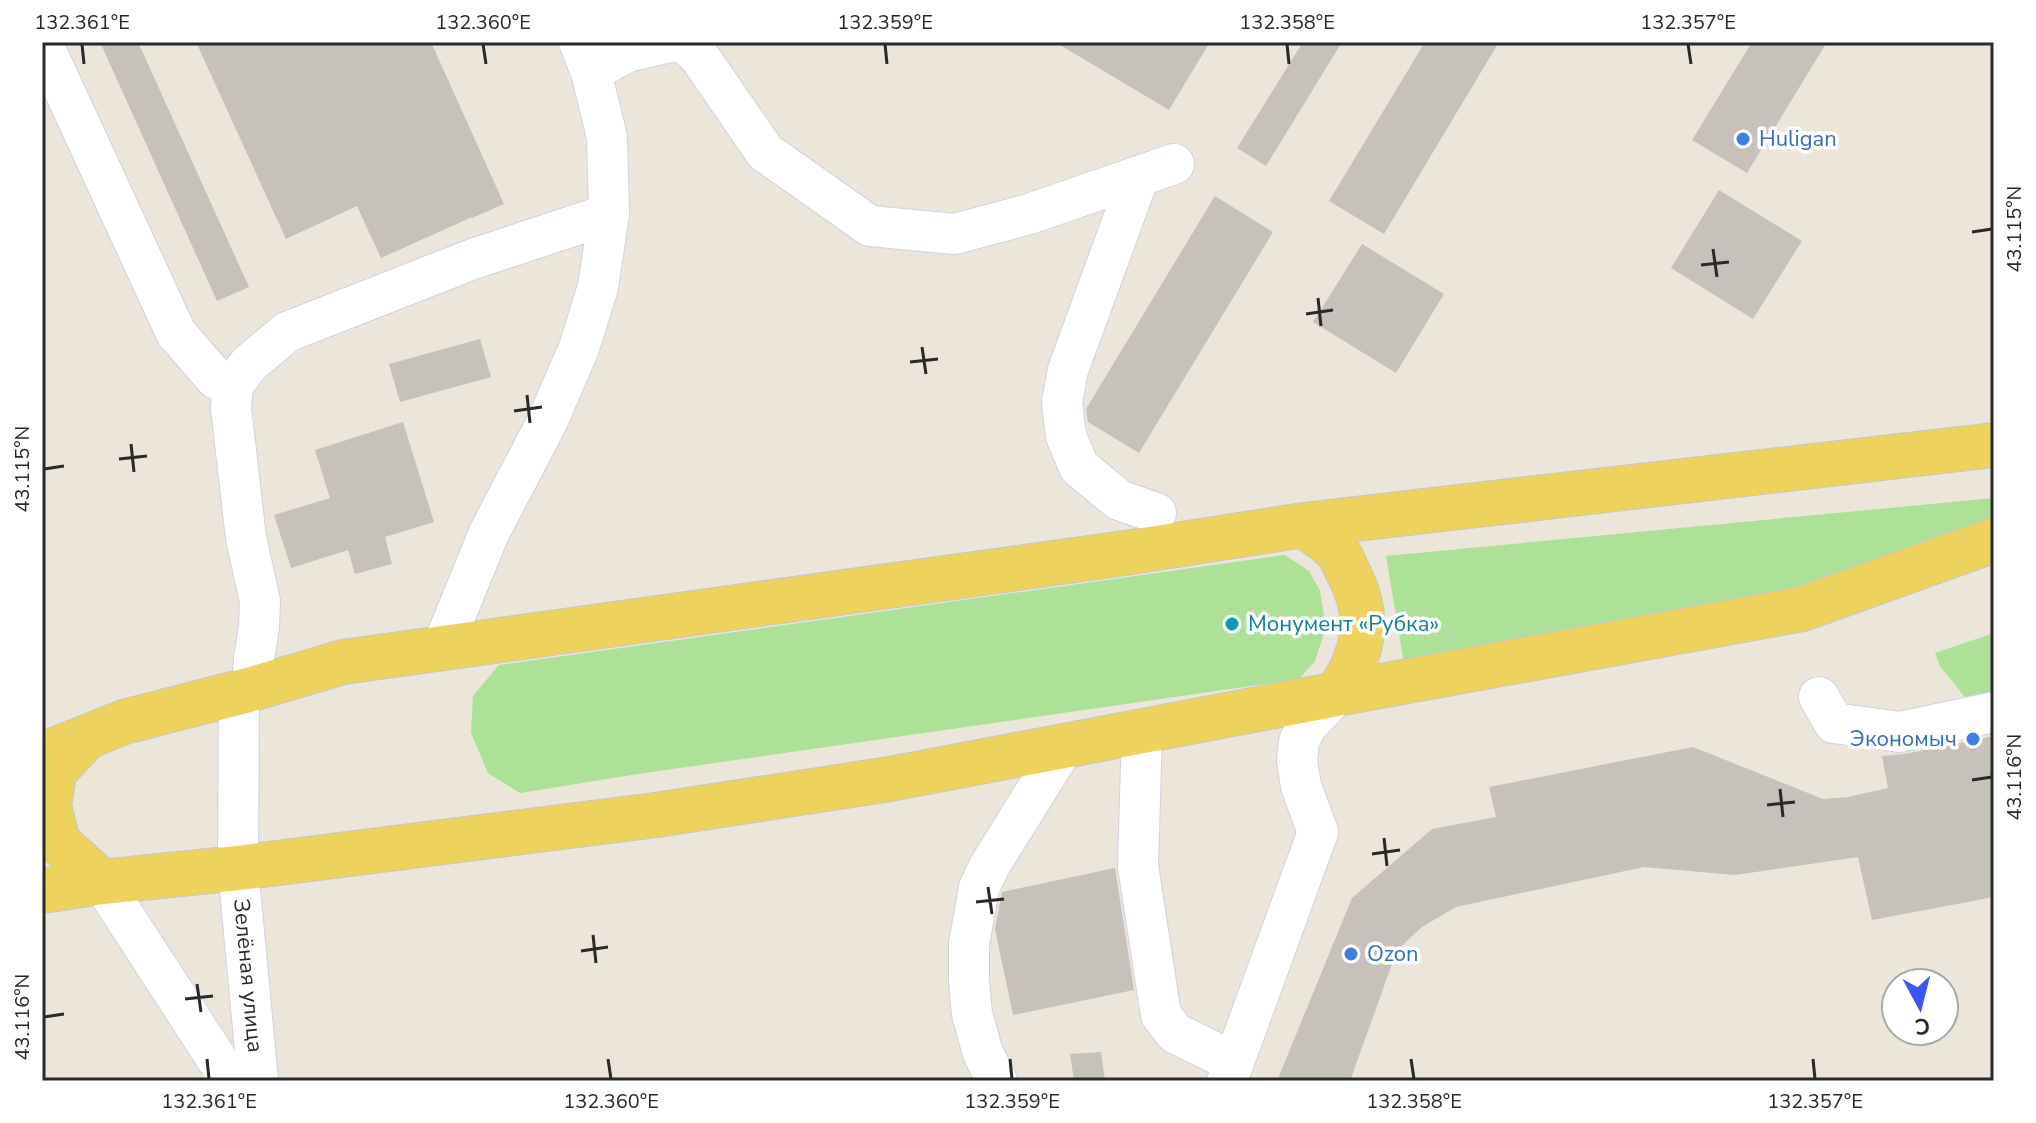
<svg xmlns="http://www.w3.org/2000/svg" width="2036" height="1123" font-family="'Nunito Sans',sans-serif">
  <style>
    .green { fill: #ade197 }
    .building { fill: #c6c1ba }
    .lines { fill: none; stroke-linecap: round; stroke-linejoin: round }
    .minor-casing { stroke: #d0d2e1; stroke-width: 42 }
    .major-casing { stroke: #c7c7c7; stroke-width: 46 }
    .minor { stroke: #fff; stroke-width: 40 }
    .major { stroke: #edd35d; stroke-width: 44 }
    .ticks { fill: none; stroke: #292929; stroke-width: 3 }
    .shop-dot { fill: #3f7fe0; stroke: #fff; stroke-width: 3 }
    .culture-dot { fill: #0f9aa8; stroke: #fff; stroke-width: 3 }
    .labels { text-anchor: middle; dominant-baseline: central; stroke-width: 7; stroke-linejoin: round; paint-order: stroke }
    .shop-label { font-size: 22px; fill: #366cbe; stroke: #fff; text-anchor: start }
    .culture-label { font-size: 22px; fill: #0d838f; stroke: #fff; text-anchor: start }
    .street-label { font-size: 22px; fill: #292929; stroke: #fff }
    .neatline { fill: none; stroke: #292929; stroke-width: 3 }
    .ticks-label { font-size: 20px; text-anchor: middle; fill: #292929 }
  </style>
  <rect width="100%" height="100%" fill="#ebe5da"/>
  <!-- green -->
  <path class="green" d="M 1994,498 L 1994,525 L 1813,597 L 1406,675 L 1386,556 Z
    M 1285,555 L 1309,571 L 1320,591 L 1326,627 L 1315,661 L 1299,679 L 638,774 L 520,793 L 488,773 L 471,733 L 473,696 L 499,665 Z
    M 1994,633 L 1994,702 L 1972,706 L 1940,666 L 1935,653 Z"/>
  <!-- building -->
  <path class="building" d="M 100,42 L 138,42 L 249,287 L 217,301 Z
    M 196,42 L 431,42 L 504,204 L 472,218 L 472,217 L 381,258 L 357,206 L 286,239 Z
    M 1055,42 L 1210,42 L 1169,110 Z
    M 1303,42 L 1342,42 L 1266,166 L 1237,148 Z
    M 1425,42 L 1499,42 L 1384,234 L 1329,201 Z
    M 1752,42 L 1827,42 L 1747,173 L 1692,140 Z
    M 1719,190 L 1802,241 L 1753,319 L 1671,268 Z
    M 1215,196 L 1273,232 L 1139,453 L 1088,422 L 1086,409 Z
    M 1362,244 L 1444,294 L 1396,373 L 1313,322 Z
    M 480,339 L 491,377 L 400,402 L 389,364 Z
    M 403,422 L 434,522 L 385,537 L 392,564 L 355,574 L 348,550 L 291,568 L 274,515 L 330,498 L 315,450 Z
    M 1994,736 L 1994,897 L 1872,920 L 1858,857 L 1735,875 L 1644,867 L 1456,907 L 1422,927 L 1397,950 L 1350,1081 L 1277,1081 L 1352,898 L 1432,829 L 1496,817 L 1489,787 L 1693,747 L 1823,799 L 1848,797 L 1888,788 L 1882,756 L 1905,754 Z
    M 1115,868 L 1134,990 L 1013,1015 L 995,929 L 1002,892 Z
    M 1101,1052 L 1105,1081 L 1074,1081 L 1070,1054 Z"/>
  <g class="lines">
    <!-- minor casing -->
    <g class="minor-casing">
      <g id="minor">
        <path d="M 42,42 L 176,333 L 216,379 L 233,385"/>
        <path d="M 683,42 L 699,56 L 765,152 L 870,226 L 955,234 L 1029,214 L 1174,164"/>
        <path d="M 591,72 L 627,52 L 670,42"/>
        <path d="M 1139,176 L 1068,370 L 1062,402 L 1066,436 L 1079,467 L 1119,500 L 1156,513"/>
        <path d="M 442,648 L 489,533 L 547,422 L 579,348 L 598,287 L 609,214 L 607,137 L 591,72 L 579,42"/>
        <path d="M 252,689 L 254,659 L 259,627 L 260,601 L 246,538 L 231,408 L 233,385 L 249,364 L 287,332 L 473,259 L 609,214"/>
        <path id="s1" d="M 239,692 L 238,868 L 258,1081"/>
        <path d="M 1819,697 L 1834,723 L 1900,732 L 1994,712"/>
        <path d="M 1142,731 L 1138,866 L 1161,1015 L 1175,1033 L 1234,1062"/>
        <path d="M 102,882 L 231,1081"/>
        <path d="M 997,1081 L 983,1053 L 972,1014 L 969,980 L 969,944 L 979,888 L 990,865 L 1064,746"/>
        <path d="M 1227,1081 L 1318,832 L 1301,786 L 1297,760 L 1299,742 L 1306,726 L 1337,694"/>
      </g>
    </g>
    <!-- major casing -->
    <g class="major-casing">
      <path id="major" d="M 1304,525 C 1315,534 1330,542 1338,553 C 1343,559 1346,569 1350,576 C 1372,619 1363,655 1337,694
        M 86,738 L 54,772 L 49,806 L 58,842 L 102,882
        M 42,755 L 124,722 L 252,689 L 343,662 L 1125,553 L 1304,525 L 1994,445
        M 42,891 L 102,882 L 238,868 L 656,815 L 890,779 L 1337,694 L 1802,609 L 1994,540"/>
    </g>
    <!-- minor -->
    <use href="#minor" class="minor"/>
    <!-- major -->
    <use href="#major" class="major"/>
  </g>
  <!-- ticks -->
  <path class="ticks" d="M 82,44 L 84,64M 483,44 L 486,64M 885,44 L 887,64M 1287,44 L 1289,64M 1688,44 L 1691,64M 1972,232 L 1992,229M 1713,249 L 1717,277M 1701,265 L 1729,262M 1318,298 L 1321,326M 1306,314 L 1333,310M 922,347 L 926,374M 910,362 L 938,359M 527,395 L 530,423M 514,411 L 542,407M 131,444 L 134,472M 119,459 L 147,456M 44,469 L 64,466M 1972,780 L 1992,777M 1780,789 L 1783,817M 1767,805 L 1795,802M 1384,838 L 1387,866M 1372,854 L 1400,850M 988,887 L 992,914M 976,902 L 1004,899M 593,935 L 596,963M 581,951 L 608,947M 197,984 L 201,1012M 185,999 L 213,996M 44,1017 L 64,1014M 207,1059 L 209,1079M 608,1059 L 611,1079M 1010,1059 L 1012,1079M 1411,1059 L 1414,1079M 1813,1059 L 1815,1079"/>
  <!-- markers -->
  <g class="shop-dot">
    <circle cx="1743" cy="139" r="8"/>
    <circle cx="1973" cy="739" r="8"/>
    <circle cx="1351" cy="954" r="8"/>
  </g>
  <circle class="culture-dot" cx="1232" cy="624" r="8"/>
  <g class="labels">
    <!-- shop labels -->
    <g class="shop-label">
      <text x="1759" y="139">Huligan</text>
      <text x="1957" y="739" text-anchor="end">Экономыч</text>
      <text x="1367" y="954">Ozon</text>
    </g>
    <!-- culture labels -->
    <g class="culture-label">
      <text x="1248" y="624">Монумент «Рубка»</text>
    </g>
    <!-- street labels -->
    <g class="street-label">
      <text stroke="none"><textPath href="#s1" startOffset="284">Зелёная улица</textPath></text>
    </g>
  </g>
  <!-- border -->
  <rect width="2036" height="1123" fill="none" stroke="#ffffff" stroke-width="88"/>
  <!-- north arrow -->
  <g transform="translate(1920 1007) rotate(173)"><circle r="38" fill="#ffffff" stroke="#a9a9a9" stroke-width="2"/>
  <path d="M0-6L14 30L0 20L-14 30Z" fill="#3c55f6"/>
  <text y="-12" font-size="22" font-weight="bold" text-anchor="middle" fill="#292929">С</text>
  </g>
  <rect x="44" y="44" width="1948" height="1035" class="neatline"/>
  <g class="ticks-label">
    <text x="82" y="29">132.361°E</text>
    <text x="483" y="29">132.360°E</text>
    <text x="885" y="29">132.359°E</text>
    <text x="1287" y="29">132.358°E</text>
    <text x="1688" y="29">132.357°E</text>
    <text transform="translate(2014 229) rotate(-90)" y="7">43.115°N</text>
    <text transform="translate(22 469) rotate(-90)" y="7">43.115°N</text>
    <text transform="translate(2014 777) rotate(-90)" y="7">43.116°N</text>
    <text transform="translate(22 1017) rotate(-90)" y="7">43.116°N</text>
    <text x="209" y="1108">132.361°E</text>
    <text x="611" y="1108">132.360°E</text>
    <text x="1012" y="1108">132.359°E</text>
    <text x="1414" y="1108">132.358°E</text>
    <text x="1815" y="1108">132.357°E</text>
  </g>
</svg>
